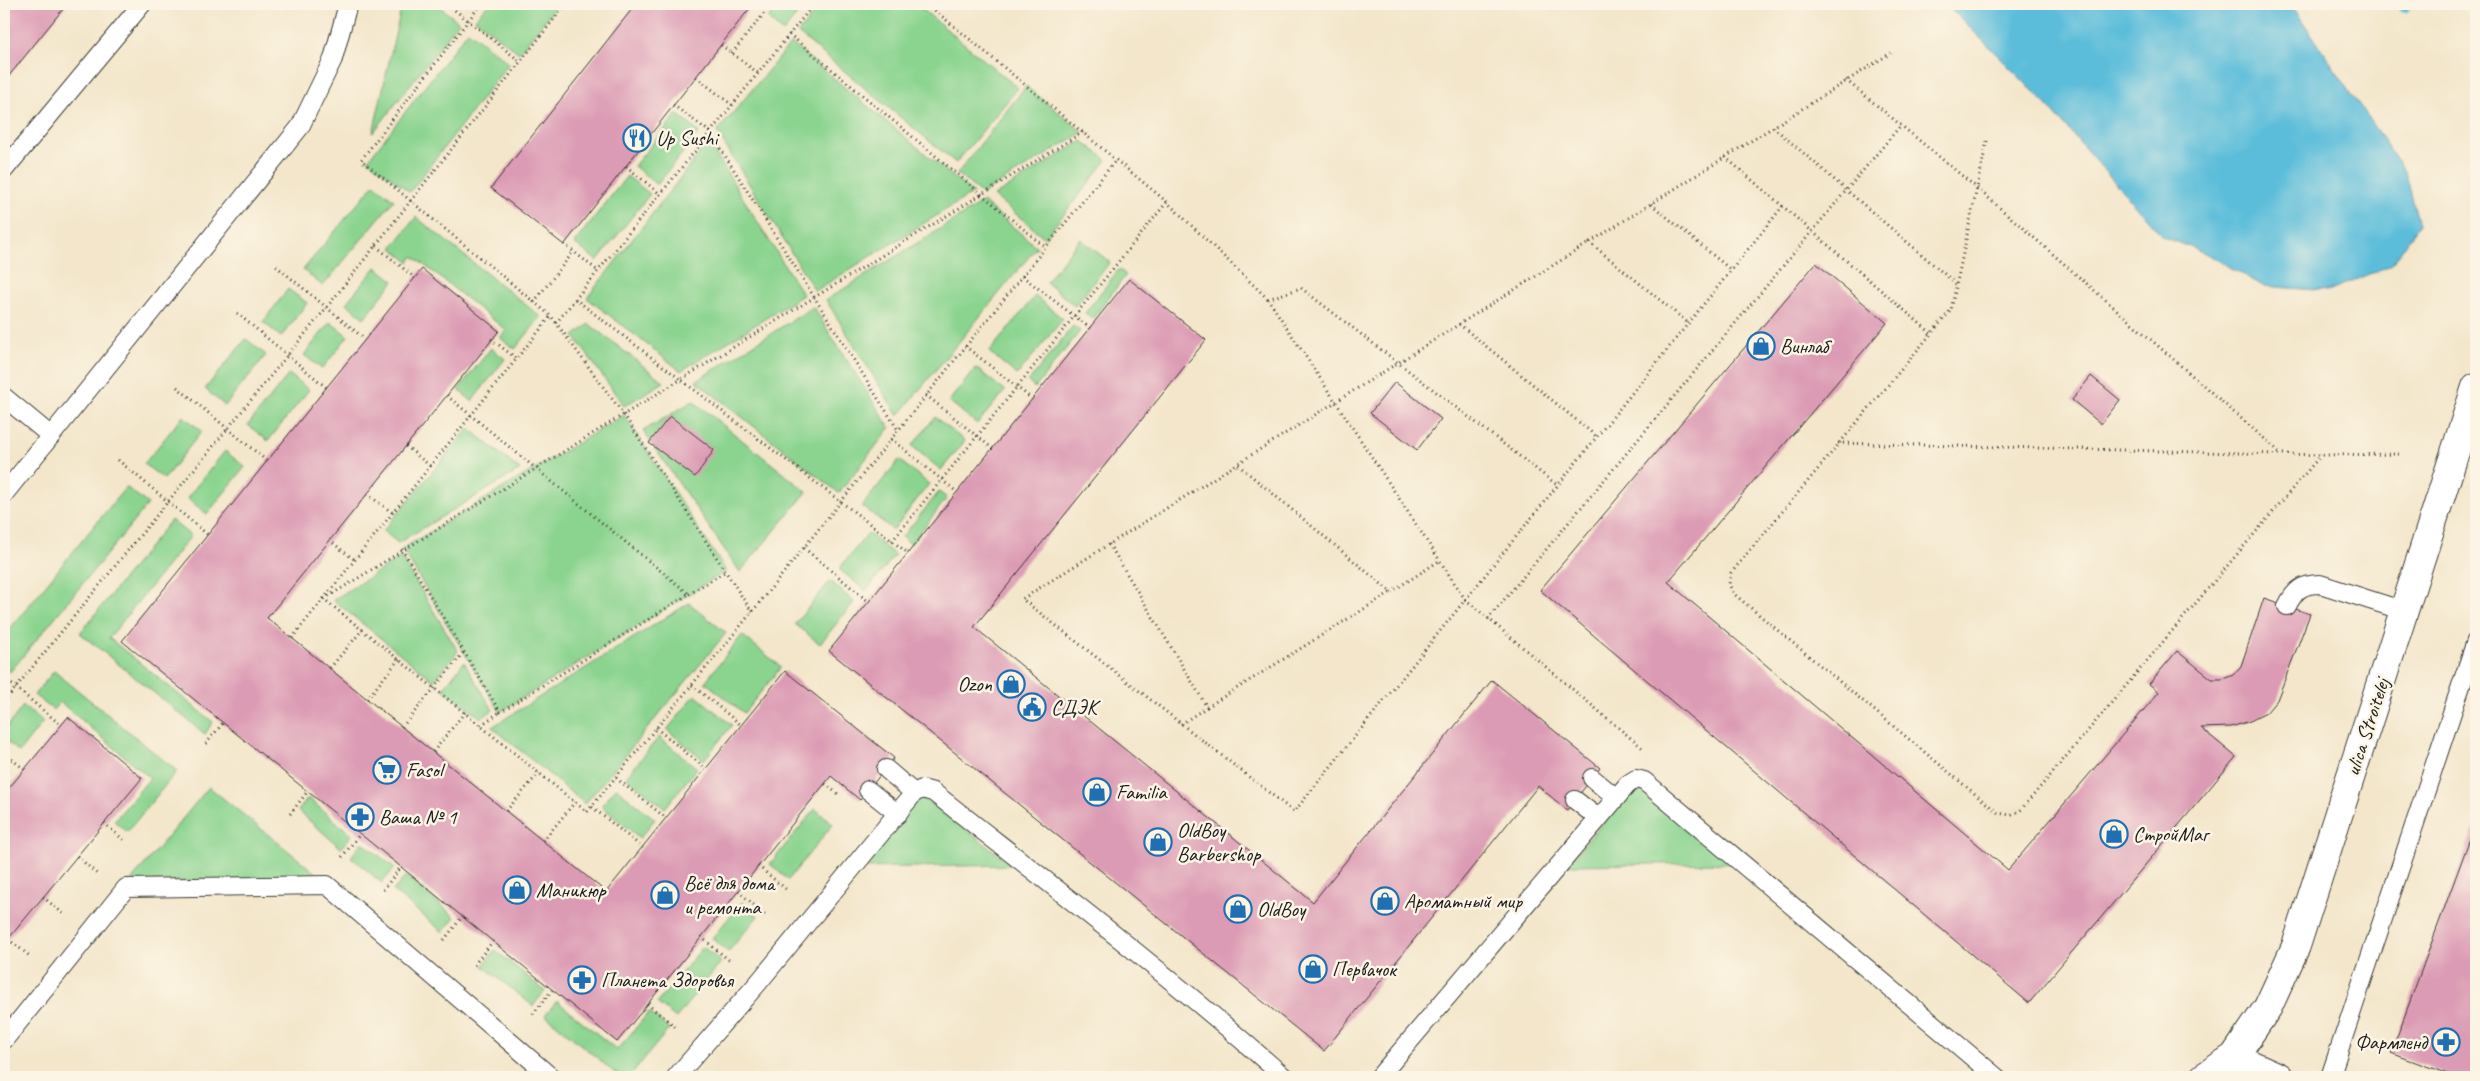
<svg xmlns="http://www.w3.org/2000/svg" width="2480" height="1081" font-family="Caveat,sans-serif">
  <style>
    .green { fill: #8bd490; stroke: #547856 }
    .water { fill: #5bbdda; stroke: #3c6c7b }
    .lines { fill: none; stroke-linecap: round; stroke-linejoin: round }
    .stream { stroke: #5bbdda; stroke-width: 12 }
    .building { fill: #dc9bb4 }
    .service-casing { stroke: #3c3a36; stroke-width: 20 }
    .minor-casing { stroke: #3c3a36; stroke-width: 30 }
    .path { stroke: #3c3a36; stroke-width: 3; stroke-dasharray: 1 4; stroke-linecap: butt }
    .service { stroke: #fff; stroke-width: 18 }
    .minor { stroke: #fff; stroke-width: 28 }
    .labels { text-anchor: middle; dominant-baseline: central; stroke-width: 5; stroke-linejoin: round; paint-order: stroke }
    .poi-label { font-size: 21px; fill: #1c1c1c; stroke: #fcf5e5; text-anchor: start }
    .street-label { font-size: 21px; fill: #1c1c1c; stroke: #fcf5e5 }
  </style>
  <rect width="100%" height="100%" fill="#fcf5e5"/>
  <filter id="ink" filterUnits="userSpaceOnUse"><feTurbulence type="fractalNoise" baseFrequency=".02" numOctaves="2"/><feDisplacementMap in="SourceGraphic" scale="10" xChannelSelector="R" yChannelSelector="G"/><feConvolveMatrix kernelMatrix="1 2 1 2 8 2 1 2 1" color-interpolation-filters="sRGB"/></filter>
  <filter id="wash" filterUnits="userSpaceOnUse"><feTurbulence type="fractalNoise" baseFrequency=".0096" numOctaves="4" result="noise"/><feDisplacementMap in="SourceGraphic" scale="20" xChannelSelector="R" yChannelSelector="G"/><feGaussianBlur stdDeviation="1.12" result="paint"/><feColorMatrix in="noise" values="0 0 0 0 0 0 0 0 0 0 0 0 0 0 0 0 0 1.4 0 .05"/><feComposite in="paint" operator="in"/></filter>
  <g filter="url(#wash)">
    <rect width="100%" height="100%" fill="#f3e6ca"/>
    <!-- green -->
    <path class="green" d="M 402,4 L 436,4 L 459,22 L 373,133 Z
      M 488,4 L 558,4 L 519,53 L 475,19 Z
      M 780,4 L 806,4 L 783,32 L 768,19 Z
      M 822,4 L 916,4 L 1018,88 L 956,163 L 798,33 Z
      M 468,31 L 509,63 L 410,192 L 368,160 Z
      M 791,43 L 973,193 L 815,291 L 717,132 Z
      M 1026,86 L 1083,132 L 982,194 L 957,174 Z
      M 677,114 L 699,132 L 657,185 L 634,166 Z
      M 1082,141 L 1107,160 L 1045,238 L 994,196 Z
      M 708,142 L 803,295 L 681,371 L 587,298 Z
      M 627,176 L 650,194 L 597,261 L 574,243 Z
      M 374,184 L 394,200 L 323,286 L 303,270 Z
      M 983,202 L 1037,247 L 898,416 L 826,300 Z
      M 416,217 L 541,317 L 515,349 L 500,338 L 506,330 L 413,256 L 409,262 L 392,248 Z
      M 1080,239 L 1110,262 L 1075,306 L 1046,282 Z
      M 376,267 L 394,281 L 364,318 L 346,303 Z
      M 1119,269 L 1126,275 L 1092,319 L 1085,313 Z
      M 288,289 L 307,303 L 281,337 L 263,322 Z
      M 1035,296 L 1063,319 L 1017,375 L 989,352 Z
      M 813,307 L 890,428 L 839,493 L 696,381 Z
      M 330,322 L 348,336 L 322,369 L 304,355 Z
      M 589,324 L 664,382 L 624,406 L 574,336 Z
      M 1073,326 L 1080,331 L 1035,388 L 1028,382 Z
      M 246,339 L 266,355 L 225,406 L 205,389 Z
      M 491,348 L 505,359 L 472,401 L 458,390 Z
      M 976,368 L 1005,391 L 977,424 L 949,401 Z
      M 289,374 L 309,390 L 268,441 L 248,425 Z
      M 693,401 L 807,492 L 740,572 L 643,431 Z
      M 624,415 L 726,571 L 500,712 L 402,549 Z
      M 183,416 L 202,431 L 164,479 L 144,464 Z
      M 935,417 L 965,441 L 941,470 L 912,446 Z
      M 469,428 L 520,470 L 398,543 L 383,531 Z
      M 225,451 L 245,467 L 207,514 L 187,498 Z
      M 899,460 L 929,484 L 893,530 L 862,506 Z
      M 126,487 L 148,504 L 10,672 L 4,667 L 4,636 Z
      M 939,492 L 947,498 L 911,544 L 902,537 Z
      M 171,520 L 191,536 L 109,638 L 213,722 L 205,734 L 80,633 Z
      M 868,533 L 895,555 L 866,591 L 839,569 Z
      M 401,557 L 458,651 L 434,681 L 333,600 Z
      M 830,581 L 854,602 L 820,644 L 795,624 Z
      M 689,603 L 726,633 L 585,804 L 492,727 Z
      M 742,635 L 781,667 L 744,713 L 705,682 Z
      M 464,662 L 493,710 L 481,718 L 443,689 Z
      M 54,671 L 177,771 L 127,832 L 114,821 L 150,778 L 60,702 L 53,710 L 34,695 Z
      M 695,695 L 732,725 L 704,760 L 667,730 Z
      M 23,706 L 43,722 L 19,752 L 4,739 L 4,731 Z
      M 659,737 L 697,768 L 665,808 L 626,777 Z
      M 1637,782 L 1731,863 L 1567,865 Z
      M 209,787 L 323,879 L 130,882 Z
      M 616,788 L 655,819 L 640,838 L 601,806 Z
      M 922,795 L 1012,865 L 863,868 Z
      M 308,798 L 352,835 L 341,848 L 298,811 Z
      M 815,809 L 833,824 L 788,880 L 770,864 Z
      M 362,842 L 395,868 L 382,883 L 351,857 Z
      M 406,876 L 455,917 L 443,932 L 393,891 Z
      M 742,902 L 758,916 L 728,952 L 712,938 Z
      M 703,947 L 721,962 L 676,1018 L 657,1003 Z
      M 495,950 L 545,991 L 533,1006 L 483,966 Z
      M 557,1001 L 617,1050 L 649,1012 L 669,1029 L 629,1077 L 620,1077 L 545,1015 Z"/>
    <!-- water -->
    <path class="water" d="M 1946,4 L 2291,4 L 2406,174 L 2419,225 L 2391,265 L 2328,291 L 2263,286 L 2205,253 L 2162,236 L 2047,105 Z"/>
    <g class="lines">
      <!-- stream -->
      <path class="stream" d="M 2403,4 L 2404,7"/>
    </g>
    <g id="blocks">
      <!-- building -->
      <path class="building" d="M 4,4 L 67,4 L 4,82 Z
        M 636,4 L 753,4 L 564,245 L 491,188 Z
        M 1816,263 L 1887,323 L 1668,582 L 2008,870 L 2159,692 L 2149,684 L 2177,651 L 2212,679 L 2223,679 L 2233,675 L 2241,666 L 2264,598 L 2310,614 L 2277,700 L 2266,713 L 2250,721 L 2231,727 L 2201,728 L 2236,757 L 2029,1003 L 1540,590 Z
        M 422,269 L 499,331 L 267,618 L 606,892 L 785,671 L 894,758 L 860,800 L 831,776 L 617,1042 L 122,641 Z
        M 1129,279 L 1206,340 L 974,627 L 1313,902 L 1492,680 L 1600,768 L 1567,810 L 1538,786 L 1324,1051 L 829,651 Z
        M 2091,376 L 2120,400 L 2101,424 L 2072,400 Z
        M 1395,382 L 1441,419 L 1417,450 L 1370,413 Z
        M 670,416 L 714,450 L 695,477 L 649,443 Z
        M 68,717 L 142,778 L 4,944 L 4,794 Z
        M 2476,822 L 2476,1077 L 2456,1077 L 2391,1053 Z"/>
    </g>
  </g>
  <g filter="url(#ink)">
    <use href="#blocks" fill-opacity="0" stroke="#3c3a36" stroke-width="1"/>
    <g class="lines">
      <!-- service casing -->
      <g class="service-casing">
        <path id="service" d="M 4,170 L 142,4
          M 4,397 L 51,436
          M 4,494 L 300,127 L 333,59 L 348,4
          M 2287,606 C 2295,590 2302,584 2320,584 L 2404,611
          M 886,769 L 914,793
          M 1592,778 L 1616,798
          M 868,790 L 898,814
          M 1575,800 L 1598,818
          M 4,1040 L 126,888 L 327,885 L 551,1077
          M 676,1077 L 758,983 L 914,793 L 922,789 L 933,792 C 1051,885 1172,977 1284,1077
          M 1379,1077 L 1628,784 L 1636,779 L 1644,781 L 1996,1077
          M 2330,1077 L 2476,641"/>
      </g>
      <!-- minor casing -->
      <g class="minor-casing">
        <path id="minor" d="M 2234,1057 L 2279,1077
          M 2204,1077 L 2234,1057 L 2268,1007 L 2296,946 L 2476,387"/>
      </g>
      <!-- path -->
      <path class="path" d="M 447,4 L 521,62
        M 481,4 L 361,160 L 551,316 L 624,415 L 752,612
        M 927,4 L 1167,202 L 1268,299 L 1465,599 L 1645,750
        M 789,34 L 1045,247
        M 721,45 L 758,73
        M 732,53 L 772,4
        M 696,77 L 732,105
        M 1846,80 L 1977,188 L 2282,454
        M 673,105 L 710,132 L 898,430
        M 1773,127 L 1956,284
        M 1083,132 L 324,599 L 587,812 L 752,612 L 1116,160
        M 1987,141 L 1951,310 L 1731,573 L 1729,584 L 1734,594 L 1998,813 L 2010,815 L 2020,811 L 2321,455
        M 1725,157 L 1931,333
        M 626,166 L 660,194
        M 1651,204 L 1731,270
        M 1783,206 L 1294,812 L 1022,599 L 1891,53
        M 1589,242 L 1688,323
        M 564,244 L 598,271
        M 376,246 L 415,278
        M 276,266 L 365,339
        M 1022,276 L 1090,328
        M 575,299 L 908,553
        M 1268,299 L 1301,288 L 1557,485
        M 534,302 L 574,251
        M 237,313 L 327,388
        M 556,323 L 814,4
        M 1459,324 L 1597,437
        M 491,339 L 516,358
        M 965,346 L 1032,399
        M 177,387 L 267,461
        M 926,395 L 993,449
        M 891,439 L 957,492
        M 1838,443 L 2321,455 L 2399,454
        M 406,446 L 430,466
        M 118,460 L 208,535
        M 367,494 L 393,513
        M 329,540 L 355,560
        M 892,541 L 1167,202
        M 1109,544 L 1207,707 L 1391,592 L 1237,464
        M 804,548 L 869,602
        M 402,549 L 500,712 L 689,594 L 446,395
        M 1391,592 L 1439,561
        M 689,594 L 726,571
        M 1488,619 L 1901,125
        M 292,638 L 551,316
        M 330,668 L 363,629
        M 4,678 L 61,725
        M 692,685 L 741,725
        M 367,699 L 399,659
        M 4,702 L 327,307 L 566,4
        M 1181,724 L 1207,707
        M 481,725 L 500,712
        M 402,727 L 464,652
        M 656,728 L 706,769
        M 206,744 L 223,723
        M 433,752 L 465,712
        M 4,753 L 24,769
        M 616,778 L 666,818
        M 825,784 L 838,794
        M 592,807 L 643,848
        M 506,811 L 539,773
        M 290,814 L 308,791
        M 104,823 L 126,842
        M 543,841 L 575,802
        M 77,856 L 98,875
        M 342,857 L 360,834
        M 758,866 L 787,890
        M 383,890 L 401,867
        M 738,891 L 767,916
        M 43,897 L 65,915
        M 701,937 L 730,961
        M 8,939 L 31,957
        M 444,940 L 462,917
        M 474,965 L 493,941
        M 647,1004 L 677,1028
        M 533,1014 L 552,990"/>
      <!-- service -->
      <use href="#service" class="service"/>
      <!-- minor -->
      <use href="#minor" class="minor"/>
    </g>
  </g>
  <!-- icons -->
  <defs>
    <g id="restaurant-ring" transform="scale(1.4375)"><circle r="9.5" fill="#fcf5e5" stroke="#1f6fb2" stroke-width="1.5"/><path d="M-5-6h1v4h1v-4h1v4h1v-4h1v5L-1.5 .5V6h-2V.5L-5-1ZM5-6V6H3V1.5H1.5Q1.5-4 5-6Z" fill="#1f6fb2"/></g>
    <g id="shop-ring" transform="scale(1.4375)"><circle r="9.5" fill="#fcf5e5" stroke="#1f6fb2" stroke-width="1.5"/><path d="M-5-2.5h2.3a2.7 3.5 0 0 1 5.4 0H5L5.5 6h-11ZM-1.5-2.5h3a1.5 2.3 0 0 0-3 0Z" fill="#1f6fb2"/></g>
    <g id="civic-ring" transform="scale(1.4375)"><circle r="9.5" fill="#fcf5e5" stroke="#1f6fb2" stroke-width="1.5"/><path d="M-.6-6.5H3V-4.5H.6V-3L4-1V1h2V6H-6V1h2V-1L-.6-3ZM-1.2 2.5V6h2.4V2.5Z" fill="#1f6fb2"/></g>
    <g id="supermarket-ring" transform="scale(1.4375)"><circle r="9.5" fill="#fcf5e5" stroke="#1f6fb2" stroke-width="1.5"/><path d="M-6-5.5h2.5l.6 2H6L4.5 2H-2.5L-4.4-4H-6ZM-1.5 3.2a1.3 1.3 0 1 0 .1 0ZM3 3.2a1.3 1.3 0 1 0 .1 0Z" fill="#1f6fb2"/></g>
    <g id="pharmacy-ring" transform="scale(1.4375)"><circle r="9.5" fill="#fcf5e5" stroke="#1f6fb2" stroke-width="1.5"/><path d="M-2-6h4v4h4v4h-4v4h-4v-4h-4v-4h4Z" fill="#1f6fb2"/></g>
  </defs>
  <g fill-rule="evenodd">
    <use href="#restaurant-ring" x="637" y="138"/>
    <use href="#shop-ring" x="1761" y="346"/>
    <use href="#shop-ring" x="1011" y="684"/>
    <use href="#civic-ring" x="1032" y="707"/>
    <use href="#supermarket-ring" x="387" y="770"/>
    <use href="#shop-ring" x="1097" y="792"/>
    <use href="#pharmacy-ring" x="360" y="817"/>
    <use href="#shop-ring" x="2114" y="834"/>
    <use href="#shop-ring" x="1158" y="842"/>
    <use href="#shop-ring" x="517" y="890"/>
    <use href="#shop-ring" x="665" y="895"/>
    <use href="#shop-ring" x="1385" y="901"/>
    <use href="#shop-ring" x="1238" y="909"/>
    <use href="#shop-ring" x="1313" y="969"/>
    <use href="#pharmacy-ring" x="582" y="980"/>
    <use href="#pharmacy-ring" x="2446" y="1042"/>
  </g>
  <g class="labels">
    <!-- poi labels -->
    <g class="poi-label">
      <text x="656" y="138">Up Sushi</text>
      <text x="1780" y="346">Винлаб</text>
      <text x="992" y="684" text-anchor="end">Ozon</text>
      <text x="1051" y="707">СДЭК</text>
      <text x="406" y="770">Fasol</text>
      <text x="1116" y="792">Familia</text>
      <text x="379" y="817">Ваша № 1</text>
      <text x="1177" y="830">OldBoy<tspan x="1177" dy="24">Barbershop</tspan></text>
      <text x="2133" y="834">СтройМаг</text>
      <text x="684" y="883">Всё для дома<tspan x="684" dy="24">и ремонта</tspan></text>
      <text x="536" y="890">Маникюр</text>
      <text x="1404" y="901">Ароматный мир</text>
      <text x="1257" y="909">OldBoy</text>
      <text x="1332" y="969">Первачок</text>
      <text x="601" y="980">Планета Здоровья</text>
      <text x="2427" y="1042" text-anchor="end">Фармленд</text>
    </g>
    <!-- street labels -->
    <g class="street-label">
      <text transform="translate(2367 727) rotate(-72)">ulica Stroitelej</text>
    </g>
  </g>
  <!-- margin -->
  <rect width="2480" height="1081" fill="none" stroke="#fcf5e5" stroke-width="20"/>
</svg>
